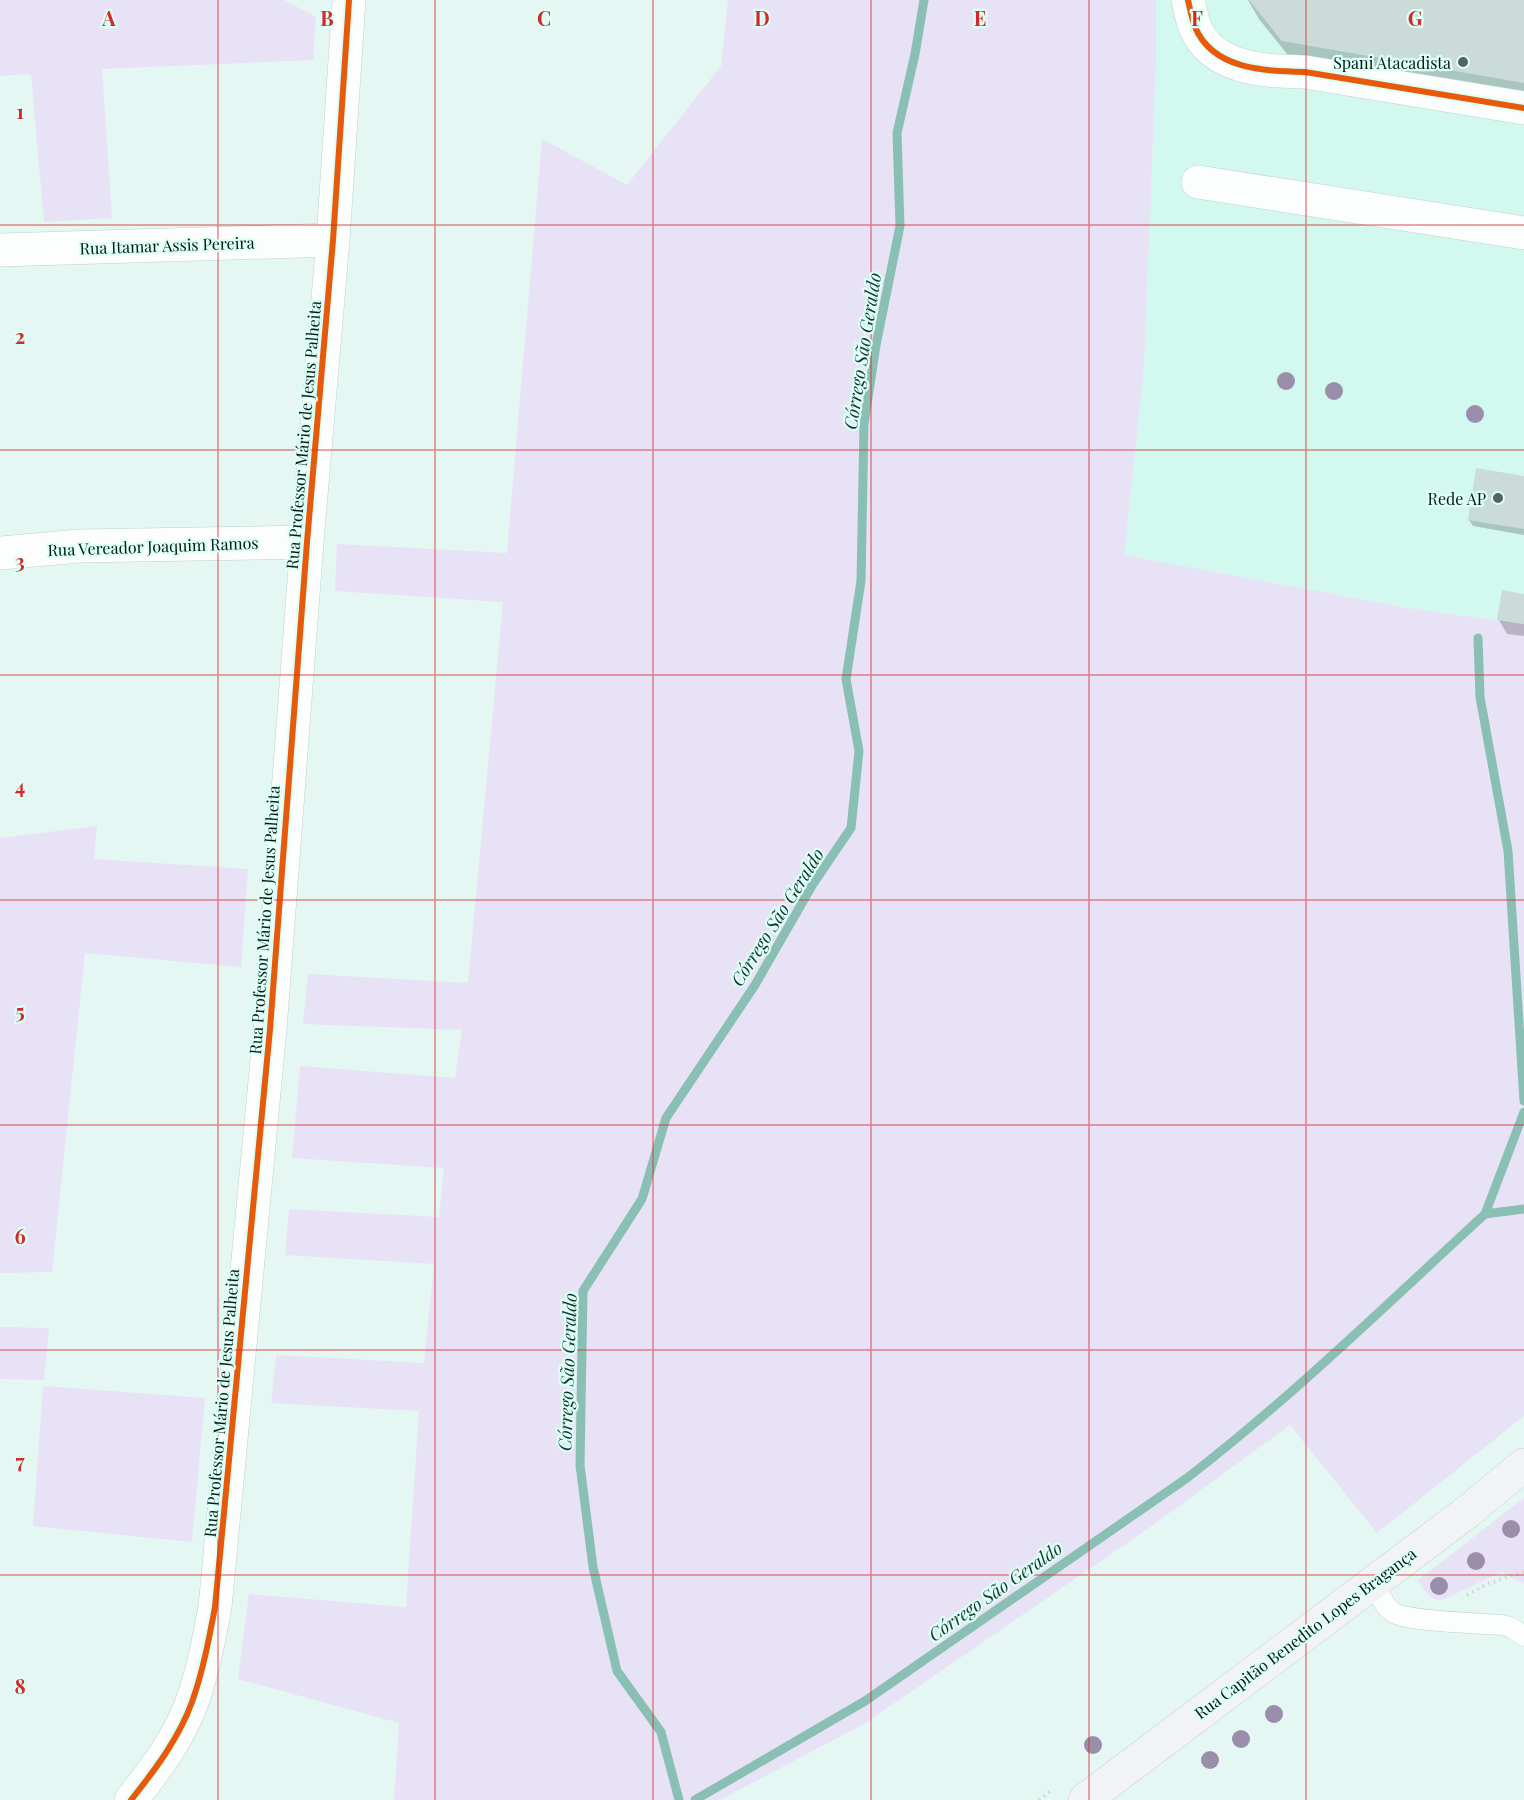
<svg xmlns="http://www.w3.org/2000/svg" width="1524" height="1800" font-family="'Playfair Display',serif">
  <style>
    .built { fill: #d2f8ef }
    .green { fill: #e8e2f7 }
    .shadow { fill: #0003 }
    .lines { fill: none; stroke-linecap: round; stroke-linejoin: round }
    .stream { stroke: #8abfb4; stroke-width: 9 }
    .building { fill: #cbdcd8 }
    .service-casing { stroke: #c1d1cd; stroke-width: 21 }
    .minor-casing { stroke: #c1d1cd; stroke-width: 34 }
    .secondary-casing { stroke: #c1d1cd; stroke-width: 34 }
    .path { stroke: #d0d5d3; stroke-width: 4; stroke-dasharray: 1.5 4.5; stroke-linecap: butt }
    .service { stroke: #fbfefd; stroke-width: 20 }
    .minor { stroke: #fbfefd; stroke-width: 33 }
    .secondary { stroke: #f2f3f5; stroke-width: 33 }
    .cycleway-casing { stroke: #dcfff6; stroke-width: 10 }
    .cycleway { stroke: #e8590c; stroke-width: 6 }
    .tree { fill: #9a8eab }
    .grid { fill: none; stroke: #d62828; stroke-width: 1.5; stroke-opacity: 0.55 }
    .poi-dot { fill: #546561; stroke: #dcfff6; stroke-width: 2 }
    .labels { text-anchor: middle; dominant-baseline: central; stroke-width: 4.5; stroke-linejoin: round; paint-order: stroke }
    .poi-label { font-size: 16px; fill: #071713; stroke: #dcfff6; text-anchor: end }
    .street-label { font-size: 16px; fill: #071713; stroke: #dcfff6 }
    .water-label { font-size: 18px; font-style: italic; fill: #14352f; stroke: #dcfff6 }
    .grid-label { font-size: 20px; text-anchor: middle; font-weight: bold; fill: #d62828; stroke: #dcfff6; stroke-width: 4.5; stroke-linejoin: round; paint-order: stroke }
  </style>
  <rect width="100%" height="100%" fill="#e4f7f2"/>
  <!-- built -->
  <path class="built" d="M 1156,0 L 1524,0 L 1524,624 L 1407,608 L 1124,555 L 1144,368 L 1156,63 Z"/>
  <!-- green -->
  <path class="green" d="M 0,0 L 284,0 L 316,17 L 313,60 L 102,69 L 112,218 L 44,222 L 31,74 L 0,76 Z
    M 728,0 L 1156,0 L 1156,63 L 1144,368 L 1124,555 L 1407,608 L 1524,624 L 1524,1416 L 1377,1533 L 1290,1425 L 1146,1530 L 864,1724 L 720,1800 L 394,1800 L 399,1723 L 238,1679 L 249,1594 L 406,1607 L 419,1411 L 271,1403 L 276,1355 L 424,1363 L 434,1264 L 285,1255 L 289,1209 L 439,1217 L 444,1168 L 292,1158 L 300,1066 L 455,1078 L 462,1030 L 303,1024 L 308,974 L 468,983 L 503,602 L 335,591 L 337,544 L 507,553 L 542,139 L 627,185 L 721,66 Z
    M 97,826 L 94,859 L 248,869 L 241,967 L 85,953 L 52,1272 L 0,1273 L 0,838 Z
    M 0,1327 L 49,1328 L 44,1380 L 0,1379 Z
    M 43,1386 L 205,1398 L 192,1542 L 33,1526 Z
    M 1524,1498 L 1524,1584 L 1502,1572 L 1442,1600 C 1429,1600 1424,1590 1418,1580 Z"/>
  <!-- shadow -->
  <path class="shadow" d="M 1248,0 L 1524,0 L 1524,108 L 1299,69 L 1259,19 Z
    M 1524,478 L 1524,535 L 1473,526 L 1469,520 Z
    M 1524,596 L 1524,636 L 1507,634 L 1499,620 Z"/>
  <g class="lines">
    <!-- stream -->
    <path class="stream" d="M 1478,638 L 1480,697 L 1508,851 L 1524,1101
      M 1485,1214 L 1524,1112
      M 679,1800 L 661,1732 L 617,1671 L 593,1567 L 580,1465 L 583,1291 L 642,1199 L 666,1118 L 755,985 L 813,884 L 851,828 L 859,751 L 846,679 L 861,581 L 864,424 L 876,345 L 900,226 L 897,133 L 915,54 L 924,0
      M 695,1800 L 865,1701 L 1187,1478 C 1292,1397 1387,1304 1485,1214 L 1524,1209"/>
  </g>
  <!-- building -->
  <path class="building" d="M 1249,0 L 1524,0 L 1524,83 L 1282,41 Z
    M 1476,468 L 1524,476 L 1524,529 L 1468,520 Z
    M 1502,590 L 1524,594 L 1524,624 L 1497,620 Z"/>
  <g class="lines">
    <!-- service casing -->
    <g class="service-casing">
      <path id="service" d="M 1373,1582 C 1379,1592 1384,1608 1394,1613 C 1412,1622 1478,1623 1502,1625 L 1510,1627 L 1524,1636"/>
    </g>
    <!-- minor casing -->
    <g class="minor-casing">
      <path id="minor" d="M 1188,0 C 1190,9 1192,19 1195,27 C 1213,70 1265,71 1305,72 L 1524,108
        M 1198,182 L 1524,233
        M 0,250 L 333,240
        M 0,553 L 80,546 L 307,542
        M 131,1800 C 155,1770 179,1738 192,1702 C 203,1671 209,1639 215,1607 L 270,1029 L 307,542 L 333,240 L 349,0"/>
    </g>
    <!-- secondary casing -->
    <g class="secondary-casing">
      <path id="secondary" d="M 1085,1800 L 1471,1509 L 1524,1465"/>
    </g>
    <!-- path -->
    <path class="path" d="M 1467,1595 L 1489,1583 L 1524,1572
      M 1039,1800 L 1053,1789"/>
    <!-- service -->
    <use href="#service" class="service"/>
    <!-- minor -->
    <use href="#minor" class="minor"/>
    <!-- secondary -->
    <use href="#secondary" class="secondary"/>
    <!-- cycleway casing -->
    <g class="cycleway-casing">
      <path id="cycleway" d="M 1188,0 C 1190,9 1192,19 1195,27 C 1213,70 1265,71 1305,72 L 1524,108
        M 131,1800 C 155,1770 179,1738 192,1702 C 203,1671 209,1639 215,1607 L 270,1029 L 307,542 L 333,240 L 349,0"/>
    </g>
    <!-- cycleway -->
    <use href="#cycleway" class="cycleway"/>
  </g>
  <!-- trees -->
  <g class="tree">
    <circle cx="1286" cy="381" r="9"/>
    <circle cx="1334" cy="391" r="9"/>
    <circle cx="1475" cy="414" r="9"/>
    <circle cx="1511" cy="1529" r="9"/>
    <circle cx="1476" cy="1561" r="9"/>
    <circle cx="1439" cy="1586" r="9"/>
    <circle cx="1274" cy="1714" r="9"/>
    <circle cx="1241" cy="1739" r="9"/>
    <circle cx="1093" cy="1745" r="9"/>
    <circle cx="1210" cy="1760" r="9"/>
  </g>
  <!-- grid -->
  <path class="grid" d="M 218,0 L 218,1800M 435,0 L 435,1800M 653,0 L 653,1800M 871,0 L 871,1800M 1089,0 L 1089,1800M 1306,0 L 1306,1800M 0,225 L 1524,225M 0,450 L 1524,450M 0,675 L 1524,675M 0,900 L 1524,900M 0,1125 L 1524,1125M 0,1350 L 1524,1350M 0,1575 L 1524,1575"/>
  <!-- markers -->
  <g class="poi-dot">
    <circle cx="1463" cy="62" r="6"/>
    <circle cx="1498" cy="498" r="6"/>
  </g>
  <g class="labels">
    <!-- poi labels -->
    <g class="poi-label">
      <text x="1451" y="62">Spani Atacadista</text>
      <text x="1486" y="498">Rede AP</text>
    </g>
    <!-- street labels -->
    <g class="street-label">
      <text transform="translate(167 245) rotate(-2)">Rua Itamar Assis Pereira</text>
      <text transform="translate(303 435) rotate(-85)">Rua Professor Mário de Jesus Palheita</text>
      <text transform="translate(153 546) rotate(-2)">Rua Vereador Joaquim Ramos</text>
      <text transform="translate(264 920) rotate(-86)">Rua Professor Mário de Jesus Palheita</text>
      <text transform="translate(221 1403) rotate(-85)">Rua Professor Mário de Jesus Palheita</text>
      <text transform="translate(1305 1633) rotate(-37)">Rua Capitão Benedito Lopes Bragança</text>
    </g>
    <!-- water labels -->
    <g class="water-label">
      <text transform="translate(862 351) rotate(-81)">Córrego São Geraldo</text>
      <text transform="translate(777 917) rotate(-58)">Córrego São Geraldo</text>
      <text transform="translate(567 1372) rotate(-88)">Córrego São Geraldo</text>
      <text transform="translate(995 1591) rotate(-35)">Córrego São Geraldo</text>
    </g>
  </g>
  <g class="grid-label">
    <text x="109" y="26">A</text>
    <text x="327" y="26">B</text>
    <text x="544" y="26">C</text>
    <text x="762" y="26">D</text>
    <text x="980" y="26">E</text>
    <text x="1197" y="26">F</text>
    <text x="1415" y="26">G</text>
    <text x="20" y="119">1</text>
    <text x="20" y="344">2</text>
    <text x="20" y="569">3</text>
    <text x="20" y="794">4</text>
    <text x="20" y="1019">5</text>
    <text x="20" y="1244">6</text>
    <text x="20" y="1469">7</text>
    <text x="20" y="1694">8</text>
  </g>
</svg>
